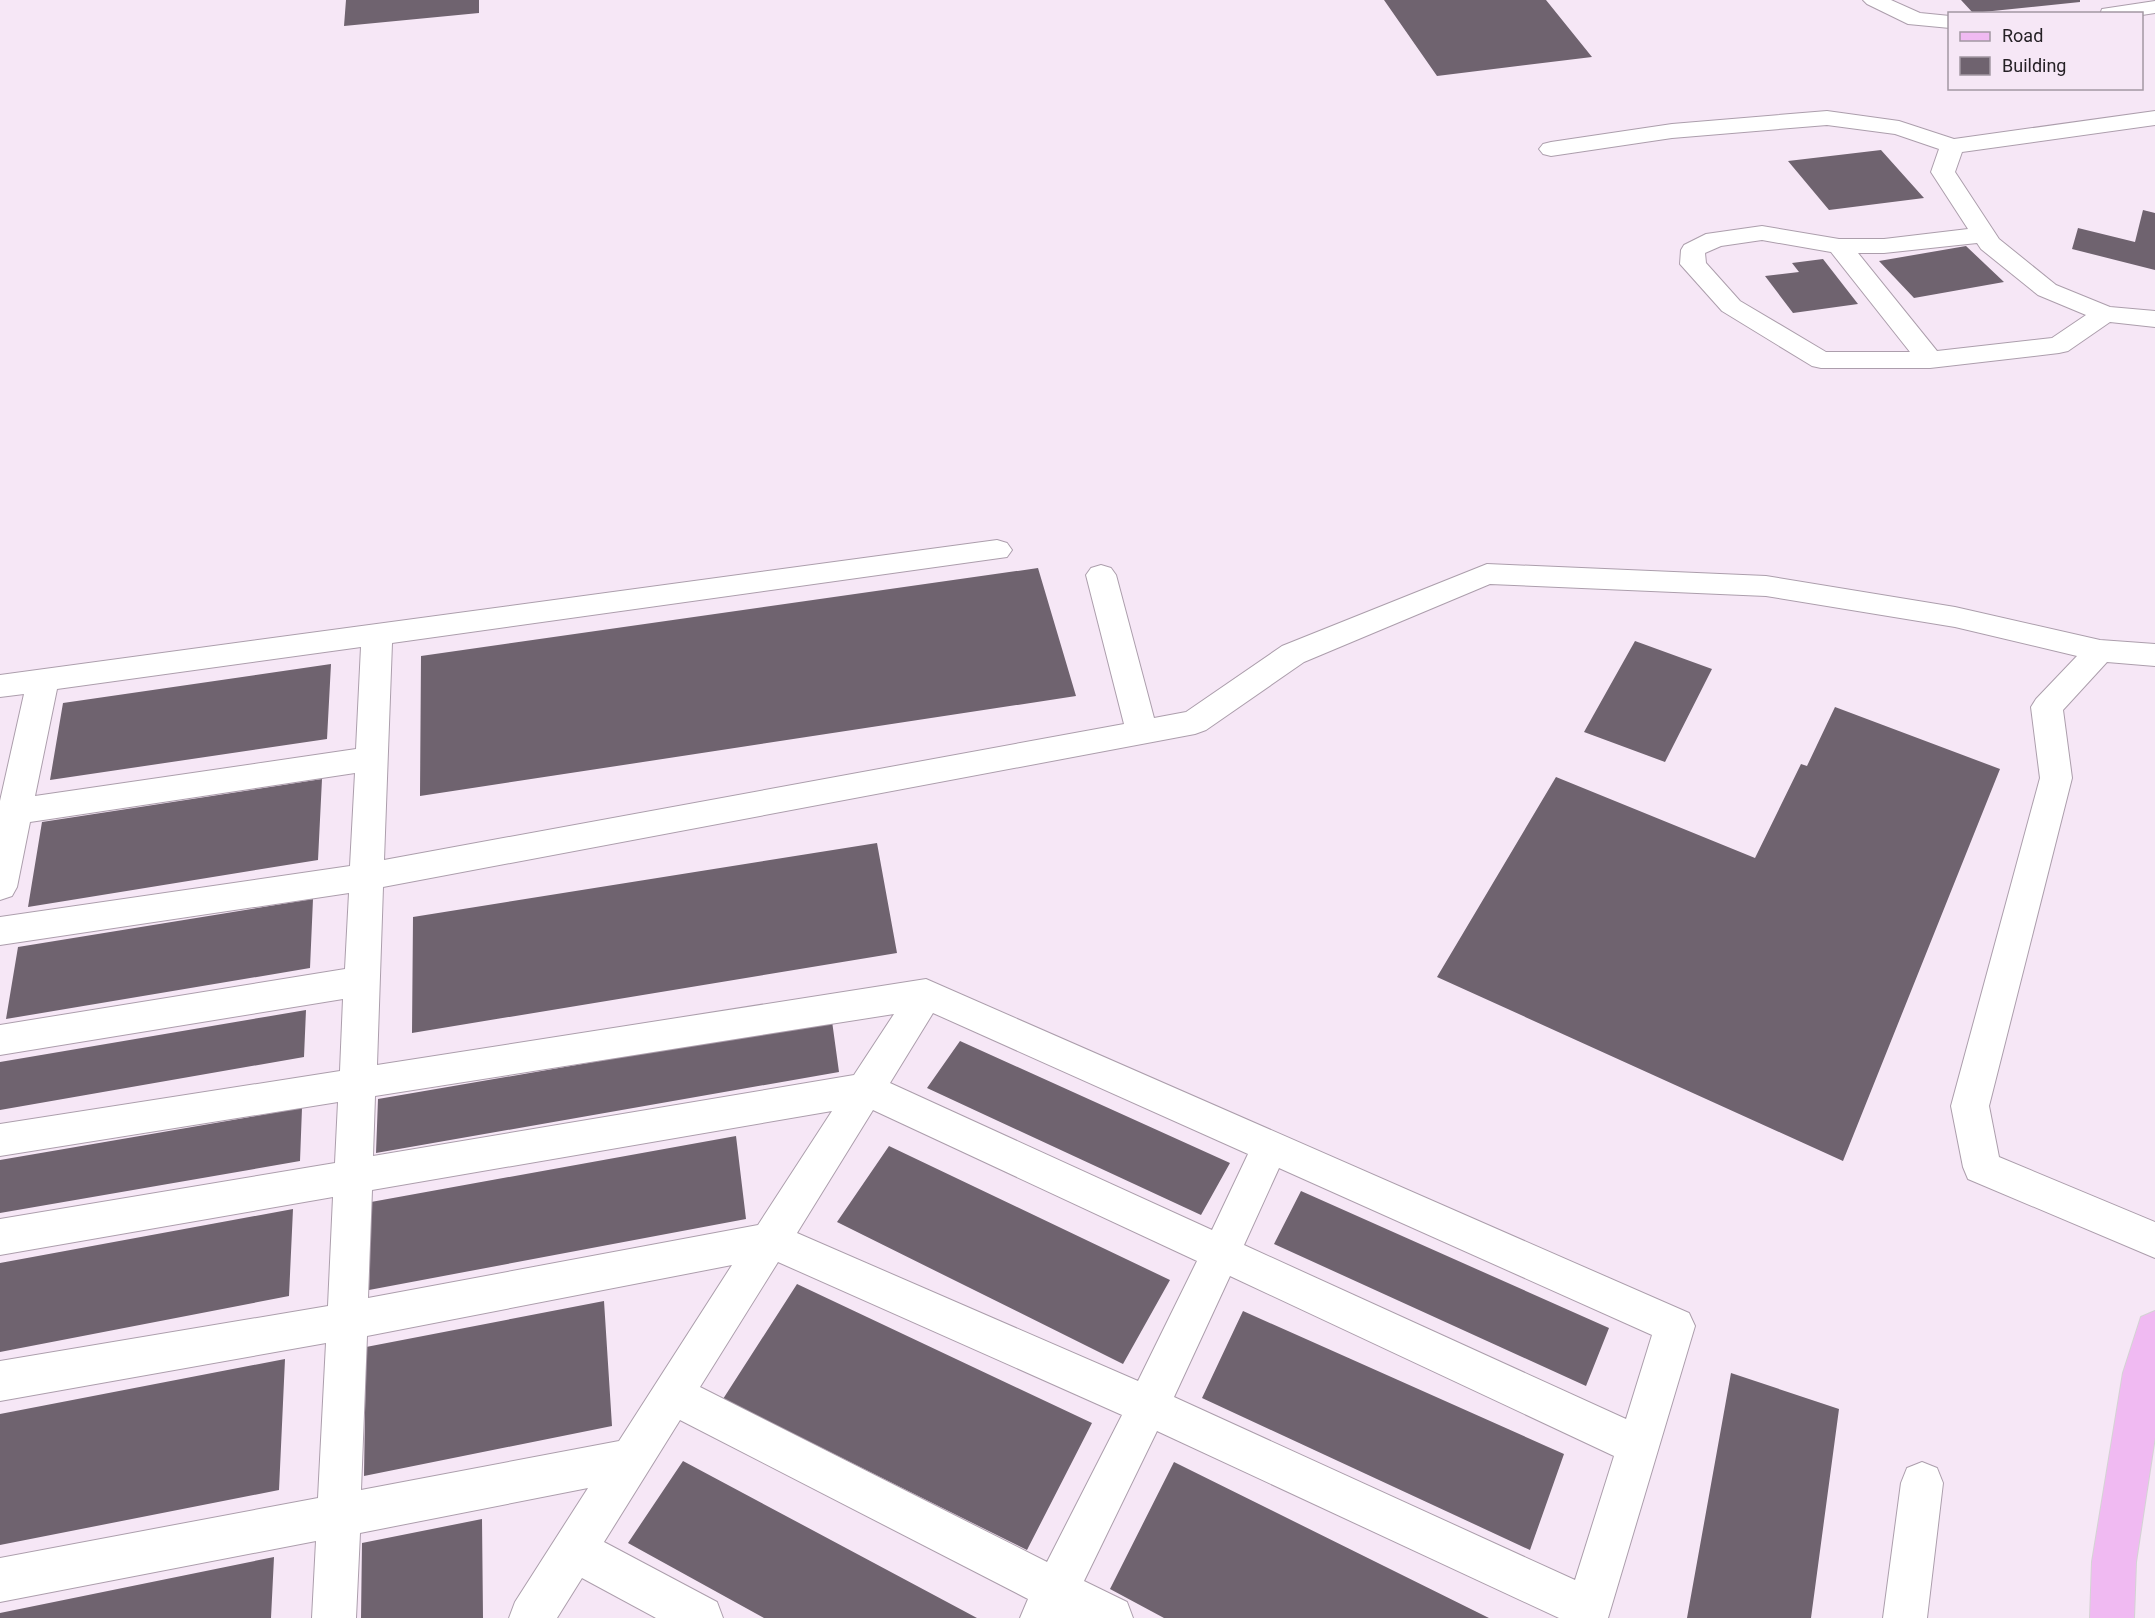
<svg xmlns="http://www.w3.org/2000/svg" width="2155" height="1618" font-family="Roboto,sans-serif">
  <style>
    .building { fill: #6f636f }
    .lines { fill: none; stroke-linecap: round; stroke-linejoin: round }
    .minor-casing { stroke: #ac9eac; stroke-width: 2 }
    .major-casing { stroke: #d4d3d4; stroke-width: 2 }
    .minor { fill: #fff; fill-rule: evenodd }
    .major { fill: #f0baf2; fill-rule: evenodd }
  </style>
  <rect width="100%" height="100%" fill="#f6e7f6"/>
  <!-- building -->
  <path class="building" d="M 346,0 L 479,0 L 479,13 L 344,26 Z
    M 1384,0 L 1546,0 L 1592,57 L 1437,76 Z
    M 1961,0 L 2080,0 L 2080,2 L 1973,13 Z
    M 1881,150 L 1924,198 L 1829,210 L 1788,161 Z
    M 2143,210 L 2155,213 L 2155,270 L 2072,249 L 2078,228 L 2135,242 Z
    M 1966,246 L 2004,282 L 1914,298 L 1879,261 Z
    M 1823,259 L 1858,304 L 1793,313 L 1765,276 L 1799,272 L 1792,263 Z
    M 1038,568 L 1076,696 L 420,796 L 421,656 Z
    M 1635,641 L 1712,669 L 1665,762 L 1584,732 Z
    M 331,664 L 327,739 L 50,780 L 63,703 Z
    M 1835,707 L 2000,769 L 1843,1161 L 1437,977 L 1556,777 L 1755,858 L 1801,764 L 1807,766 Z
    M 322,779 L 318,860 L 28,907 L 42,822 Z
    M 877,843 L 897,953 L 412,1033 L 413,917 Z
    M 313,899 L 310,968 L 6,1019 L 18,947 Z
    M 306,1010 L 304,1057 L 0,1110 L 0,1062 Z
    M 832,1021 L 839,1072 L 376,1153 L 378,1099 Z
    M 960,1041 L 1230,1163 L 1201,1215 L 927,1088 Z
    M 302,1108 L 300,1161 L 0,1213 L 0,1160 Z
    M 736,1136 L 746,1219 L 369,1290 L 371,1202 Z
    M 889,1146 L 1170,1280 L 1123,1364 L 837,1222 Z
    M 1301,1191 L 1609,1328 L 1586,1386 L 1274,1244 Z
    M 293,1209 L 289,1296 L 0,1352 L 0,1263 Z
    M 797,1284 L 1092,1423 L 1027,1550 L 723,1399 Z
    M 604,1301 L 612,1426 L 364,1476 L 366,1347 Z
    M 1243,1311 L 1564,1454 L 1530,1550 L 1202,1398 Z
    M 285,1359 L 279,1490 L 0,1545 L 0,1414 Z
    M 1731,1373 L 1839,1409 L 1811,1618 L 1687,1618 Z
    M 683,1461 L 977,1618 L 764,1618 L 628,1543 Z
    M 1174,1462 L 1489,1618 L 1164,1618 L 1110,1589 Z
    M 482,1519 L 483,1618 L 361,1618 L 362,1543 Z
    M 274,1557 L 271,1618 L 0,1618 L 0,1613 Z"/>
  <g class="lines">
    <!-- minor casing -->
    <g class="minor-casing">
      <path id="minor" d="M 1863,0 L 1891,0 L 1920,13 L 1950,16 L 1950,28 L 1908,24 L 1867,4 Z
        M 2155,1 L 2155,13 L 2142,15 L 2142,14 L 2100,14 L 2102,9 Z
        M 1827,111 L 1899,121 L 1954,139 L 2155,111 L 2155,125 L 1962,152 L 1955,172 L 1999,239 L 2056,285 L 2110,307 L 2155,311 L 2155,327 L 2110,322 L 2068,351 L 2059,353 L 1930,368 L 1821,368 L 1812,366 L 1722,311 L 1680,264 L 1681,250 L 1684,245 L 1706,234 L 1762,226 L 1839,239 L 1884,239 L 1968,229 L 1931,172 L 1939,149 L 1895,134 L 1827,125 L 1672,138 L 1551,156 L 1543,154 L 1539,149 L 1543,144 L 1551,142 L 1672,124 ZM 1762,240 L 1831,252 L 1910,352 L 1826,352 L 1740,301 L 1706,263 L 1705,253 L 1721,246 ZM 1977,243 L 1981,249 L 2038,295 L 2086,315 L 2052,338 L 1937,351 L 1858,253 L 1884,253 Z
        M 997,540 L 1007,543 L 1012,550 L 1007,557 L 392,643 L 384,860 L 1124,724 L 1086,575 L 1091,568 L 1101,565 L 1111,568 L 1116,575 L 1154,718 L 1186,712 L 1282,646 L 1487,564 L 1766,576 L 1955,607 L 2100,640 L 2155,644 L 2155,666 L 2107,662 L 2063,710 L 2072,778 L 1989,1106 L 1999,1157 L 2155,1222 L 2155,1258 L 1968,1179 L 1963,1167 L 1951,1106 L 2040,778 L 2031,707 L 2036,699 L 2077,656 L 1955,627 L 1766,596 L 1490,584 L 1304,662 L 1206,730 L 1195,734 L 383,887 L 377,1065 L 926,979 L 1689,1313 L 1695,1326 L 1608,1618 L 1559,1618 L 1157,1431 L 1084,1581 L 1127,1602 L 1133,1618 L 1020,1618 L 1028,1599 L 680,1420 L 604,1542 L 717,1602 L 723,1618 L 656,1618 L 582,1578 L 557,1618 L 509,1618 L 515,1602 L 588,1488 L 360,1533 L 356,1618 L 312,1618 L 316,1541 L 0,1602 L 0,1558 L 318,1498 L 326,1343 L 0,1401 L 0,1361 L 328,1306 L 333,1197 L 0,1255 L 0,1219 L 335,1163 L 338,1102 L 0,1156 L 0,1124 L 340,1071 L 343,999 L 0,1055 L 0,1025 L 345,969 L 349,893 L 0,945 L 0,917 L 350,866 L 355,773 L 30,822 L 17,887 L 12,896 L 0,900 L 0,801 L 24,694 L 0,697 L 0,675 ZM 361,647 L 356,749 L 35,796 L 57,689 ZM 933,1013 L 1248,1154 L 1212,1230 L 890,1083 ZM 894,1014 L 854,1075 L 373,1156 L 375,1096 ZM 873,1110 L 1197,1261 L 1138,1381 L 797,1233 ZM 832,1111 L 758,1225 L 368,1298 L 372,1190 ZM 1279,1168 L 1652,1335 L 1626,1419 L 1244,1245 ZM 778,1262 L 1122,1415 L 1047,1562 L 700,1387 ZM 732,1265 L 619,1441 L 361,1490 L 367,1336 ZM 1230,1276 L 1614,1456 L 1575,1580 L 1174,1397 Z
        M 1922,1462 L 1937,1468 L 1943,1483 L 1927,1618 L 1883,1618 L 1901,1483 L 1907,1468 Z"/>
    </g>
    <!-- major casing -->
    <g class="major-casing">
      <path id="major" d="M 2155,1311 L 2155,1437 L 2136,1562 L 2134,1618 L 2090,1618 L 2092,1562 L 2123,1373 L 2141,1317 Z"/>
    </g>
    <!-- minor -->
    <use href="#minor" class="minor"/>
    <!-- major -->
    <use href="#major" class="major"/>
  </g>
  <!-- legend -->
  <rect x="1948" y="12" width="195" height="78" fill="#f6e7f6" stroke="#a398a3" stroke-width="1.5"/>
  <rect x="1960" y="32" width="30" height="9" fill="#f0baf2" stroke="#a398a3" stroke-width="1.5"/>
  <text x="2002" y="42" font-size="18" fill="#262126">Road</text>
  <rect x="1960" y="57" width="30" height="18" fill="#6f636f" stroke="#a398a3" stroke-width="1.5"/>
  <text x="2002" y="72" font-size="18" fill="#262126">Building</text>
</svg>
